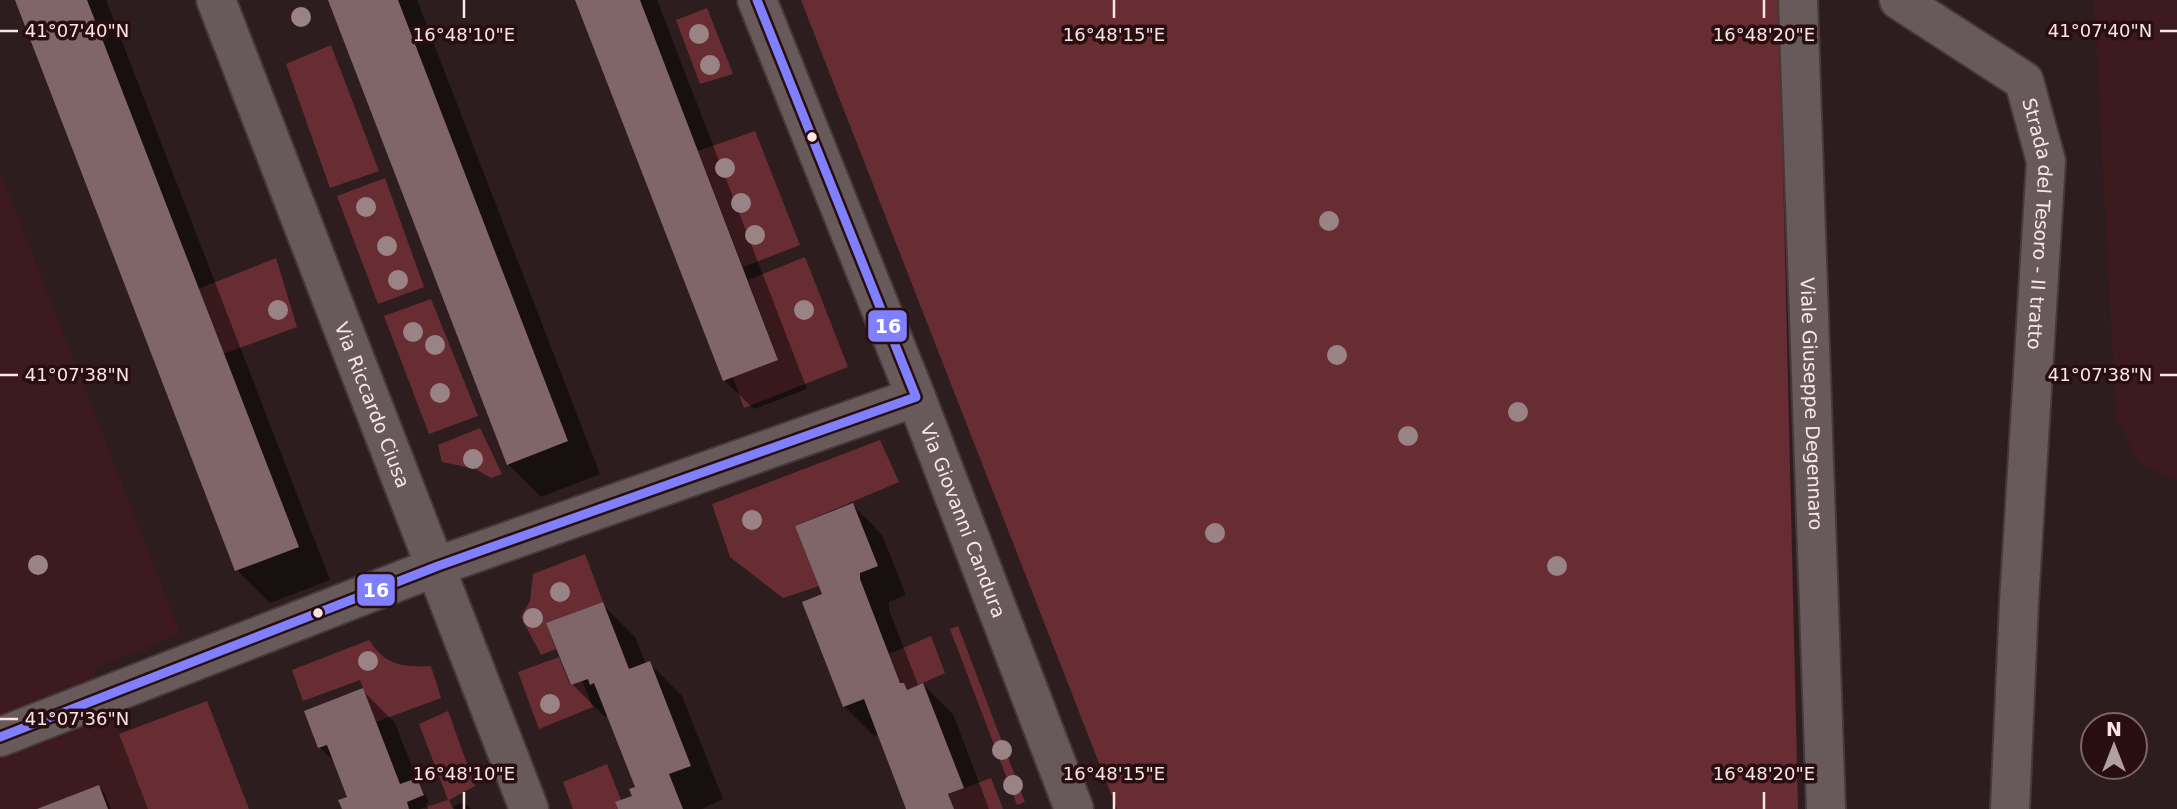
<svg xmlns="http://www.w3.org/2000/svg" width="2177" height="809" font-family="'DejaVu Sans',sans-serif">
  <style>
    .built { fill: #3c1a1d }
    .green { fill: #682d33 }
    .shadow { fill: #0007 }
    .building { fill: #816669 }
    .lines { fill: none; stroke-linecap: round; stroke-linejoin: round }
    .minor-casing { stroke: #46393a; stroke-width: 42 }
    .minor { stroke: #68595b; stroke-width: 38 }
    .bus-1-casing { stroke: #290e10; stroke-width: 14 }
    .bus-1 { stroke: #8080ff; stroke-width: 9 }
    .tree { fill: #9a8384 }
    .ticks { fill: none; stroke: #fae5e6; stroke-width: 2.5 }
    .bus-dot { fill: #fae5e6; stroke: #290e10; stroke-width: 2.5 }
    .labels { text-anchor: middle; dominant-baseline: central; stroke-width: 7; stroke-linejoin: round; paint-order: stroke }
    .street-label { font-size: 19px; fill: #fae5e6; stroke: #290e10 }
    .ticks-label { font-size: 18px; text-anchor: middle; fill: #fae5e6; stroke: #290e10; stroke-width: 7; stroke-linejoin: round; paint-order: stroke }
    .line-badge { stroke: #290e10; stroke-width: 2.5 }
    .badge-label { font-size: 19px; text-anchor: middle; font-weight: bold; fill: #fff }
  </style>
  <rect width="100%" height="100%" fill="#2e1d1f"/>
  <!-- built -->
  <path class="built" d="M 2094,0 L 2177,0 L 2177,480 L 2138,462 L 2116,416 Z
    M 0,171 L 180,633 L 94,669 L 148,809 L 0,809 Z"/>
  <!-- green -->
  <path class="green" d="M 801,0 L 1779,0 L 1798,809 L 1117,809 Z
    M 707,8 L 733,74 L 700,84 L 676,20 Z
    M 331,45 L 379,171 L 330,188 L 286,64 Z
    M 755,131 L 800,245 L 743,267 L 698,151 Z
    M 385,178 L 424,287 L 378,304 L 337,196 Z
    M 805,257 L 848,367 L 744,408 L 733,377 L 778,359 L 748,280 Z
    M 276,258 L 297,327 L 223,354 L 198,289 Z
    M 431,299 L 478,416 L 429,434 L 384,316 Z
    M 480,428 L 502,474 L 491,478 L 476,469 L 442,462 L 438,445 Z
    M 880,440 L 899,482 L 795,526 L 819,586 L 783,598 L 730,557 L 712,504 Z
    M 585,554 L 603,602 L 546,623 L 556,649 L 541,655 L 521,617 L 530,601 L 533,574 Z
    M 958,626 L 1025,802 L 1017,805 L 950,629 Z
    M 931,636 L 945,673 L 907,690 L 900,683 L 889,654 Z
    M 369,640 C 386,666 402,667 431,666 L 441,698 L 376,722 L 360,680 L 303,701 L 292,670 Z
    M 559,657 L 570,685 L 582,681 L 593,707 L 539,729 L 518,672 Z
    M 207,701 L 249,809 L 148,809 L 119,734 Z
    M 448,711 L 475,786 L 449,800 L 453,809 L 420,809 L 448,800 L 419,724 Z
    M 607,764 L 621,800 L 615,802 L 618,809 L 573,809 L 563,782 Z
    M 991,778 L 1003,809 L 954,809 L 948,794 Z"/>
  <!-- shadow -->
  <path class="shadow" d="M 16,0 L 106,0 L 330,580 L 270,603 L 237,570 Z
    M 330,0 L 417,0 L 600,474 L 541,497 L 508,464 Z
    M 578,0 L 657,0 L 807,389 L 754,409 L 724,380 Z
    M 853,505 L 882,535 L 906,595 L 889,602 L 889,610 L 919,687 L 923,685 L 953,714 L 989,809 L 908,809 L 879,734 L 874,736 L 844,706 L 824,595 Z
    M 602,604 L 635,637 L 646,664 L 649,663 L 682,696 L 723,799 L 702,809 L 619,809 L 634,796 L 637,788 L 609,716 L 605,717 L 572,684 Z
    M 362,690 L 395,723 L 417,780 L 429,802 L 426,803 L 428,809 L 344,809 L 350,798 L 336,763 L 319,747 Z
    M 99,787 L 105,794 L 111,809 L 41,809 Z
    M 464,802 L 471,809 L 455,809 L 453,806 Z"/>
  <!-- building -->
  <path class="building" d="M 15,0 L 87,0 L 299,547 L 235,571 Z
    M 328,0 L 398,0 L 568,441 L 507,465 Z
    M 575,0 L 640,0 L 778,360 L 723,381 Z
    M 853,503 L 878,566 L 860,573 L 860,579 L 900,683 L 904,683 L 907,690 L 923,683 L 964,788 L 948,794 L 954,809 L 906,809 L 864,699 L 843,707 L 802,602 L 822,594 L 795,526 Z
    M 603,602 L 629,669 L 650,661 L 691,766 L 669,774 L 683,809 L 618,809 L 615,802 L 632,796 L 629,789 L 635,787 L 594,683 L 590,685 L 588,679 L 571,685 L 546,623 Z
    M 363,688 L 400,784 L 417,778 L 424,795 L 407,802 L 409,809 L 342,809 L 338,800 L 347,797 L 327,745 L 318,748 L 304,711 Z
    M 99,785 L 108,809 L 37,809 Z"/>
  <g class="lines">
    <!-- minor casing -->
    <g class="minor-casing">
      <g id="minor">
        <path id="s1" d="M 216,0 L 529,809"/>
        <path id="s2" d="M 757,0 L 916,397 L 1074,809"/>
        <path id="s3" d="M 1798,0 L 1826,809"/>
        <path id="s4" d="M 1899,0 L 2024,81 L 2046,161 L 2019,602 L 2010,809"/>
        <path d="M 0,737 L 438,566 L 916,397"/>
      </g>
    </g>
    <!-- minor -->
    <use href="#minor" class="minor"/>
    <!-- bus-1 casing -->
    <g class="bus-1-casing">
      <path id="bus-1" d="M 0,737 L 438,566 L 916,397 L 757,0"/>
    </g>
    <!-- bus-1 -->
    <use href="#bus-1" class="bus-1"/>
  </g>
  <!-- trees -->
  <g class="tree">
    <circle cx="301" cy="17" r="10"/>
    <circle cx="699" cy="34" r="10"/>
    <circle cx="710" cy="65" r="10"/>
    <circle cx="725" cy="168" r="10"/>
    <circle cx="741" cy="203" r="10"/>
    <circle cx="366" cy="207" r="10"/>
    <circle cx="1329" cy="221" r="10"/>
    <circle cx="755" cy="235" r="10"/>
    <circle cx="387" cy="246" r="10"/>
    <circle cx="398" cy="280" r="10"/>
    <circle cx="278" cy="310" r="10"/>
    <circle cx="804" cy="310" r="10"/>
    <circle cx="413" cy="332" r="10"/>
    <circle cx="435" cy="345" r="10"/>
    <circle cx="1337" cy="355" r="10"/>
    <circle cx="440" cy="393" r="10"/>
    <circle cx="1518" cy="412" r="10"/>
    <circle cx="1408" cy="436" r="10"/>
    <circle cx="473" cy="459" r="10"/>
    <circle cx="752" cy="520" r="10"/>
    <circle cx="1215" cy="533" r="10"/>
    <circle cx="38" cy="565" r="10"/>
    <circle cx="1557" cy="566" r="10"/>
    <circle cx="560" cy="592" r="10"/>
    <circle cx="533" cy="618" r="10"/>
    <circle cx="368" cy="661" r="10"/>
    <circle cx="550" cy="704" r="10"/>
    <circle cx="1002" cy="750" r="10"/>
    <circle cx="1013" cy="785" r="10"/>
  </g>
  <!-- ticks -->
  <path class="ticks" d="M 464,0 L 464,18M 1114,0 L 1114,18M 1764,0 L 1764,18M 0,31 L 18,31M 2160,31 L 2177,31M 0,375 L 18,375M 2160,375 L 2177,375M 0,719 L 18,719M 464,792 L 464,809M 1114,792 L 1114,809M 1764,792 L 1764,809"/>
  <!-- markers -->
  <g class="bus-dot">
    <circle cx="812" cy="137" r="6"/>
    <circle cx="318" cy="613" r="6"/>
  </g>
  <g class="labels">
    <!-- street labels -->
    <g class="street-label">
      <text stroke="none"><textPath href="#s4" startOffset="294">Strada del Tesoro - II tratto</textPath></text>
      <text stroke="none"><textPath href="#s1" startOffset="434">Via Riccardo Ciusa</textPath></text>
      <text stroke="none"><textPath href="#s3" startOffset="404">Viale Giuseppe Degennaro</textPath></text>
      <text stroke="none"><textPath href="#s2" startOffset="560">Via Giovanni Candura</textPath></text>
    </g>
  </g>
  <g class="ticks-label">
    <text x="77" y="37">41°07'40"N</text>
    <text x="2100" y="37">41°07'40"N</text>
    <text x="464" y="41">16°48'10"E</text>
    <text x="1114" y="41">16°48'15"E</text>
    <text x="1764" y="41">16°48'20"E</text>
    <text x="77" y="381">41°07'38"N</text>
    <text x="2100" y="381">41°07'38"N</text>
    <text x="77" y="725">41°07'36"N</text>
    <text x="464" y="780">16°48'10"E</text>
    <text x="1114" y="780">16°48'15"E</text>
    <text x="1764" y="780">16°48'20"E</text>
  </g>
  <g class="line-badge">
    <rect x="867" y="309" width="41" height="34" rx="7" fill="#8080ff"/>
    <rect x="356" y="573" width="40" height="34" rx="7" fill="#8080ff"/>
  </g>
  <g class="badge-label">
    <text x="888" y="333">16</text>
    <text x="376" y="597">16</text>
  </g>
  <!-- north arrow -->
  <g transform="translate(2114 746)"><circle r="33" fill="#290e10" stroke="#7d6466" stroke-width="2"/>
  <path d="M0-5L12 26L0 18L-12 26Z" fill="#b39fa0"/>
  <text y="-10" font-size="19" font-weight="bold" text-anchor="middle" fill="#fae5e6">N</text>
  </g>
</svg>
